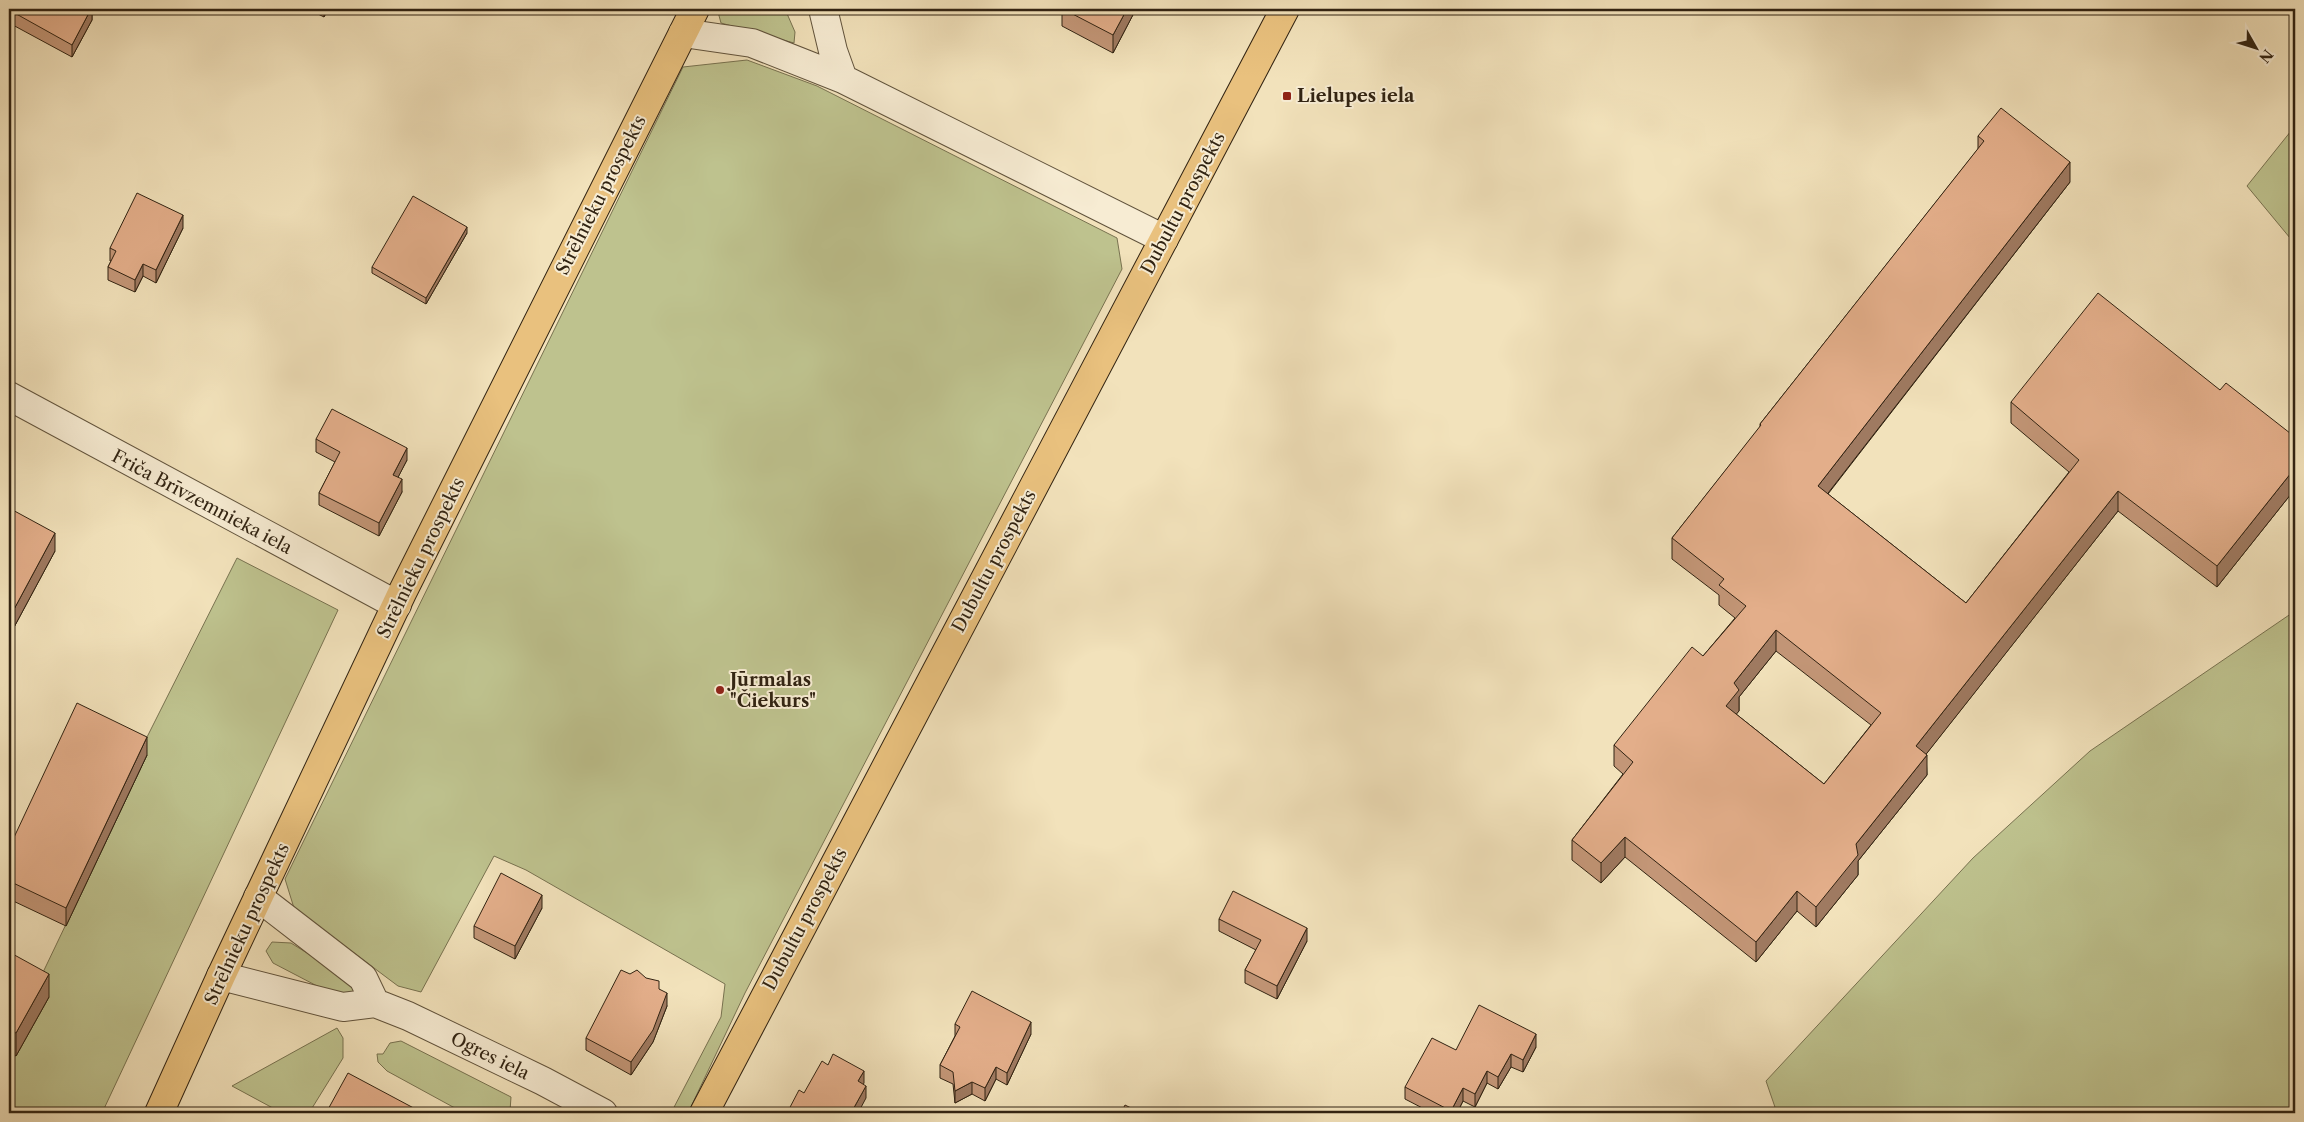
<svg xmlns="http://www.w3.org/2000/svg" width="2304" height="1122" font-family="'Libre Caslon Text',serif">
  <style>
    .green { fill: #bec28e; stroke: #787250 }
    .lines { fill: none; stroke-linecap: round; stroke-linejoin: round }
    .minor-casing { stroke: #61533c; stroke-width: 30 }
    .major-casing { stroke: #312312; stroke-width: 30 }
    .minor { stroke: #f7ecd3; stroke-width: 28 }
    .major { stroke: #e9c17e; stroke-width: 28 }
    .wall { fill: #c39677; stroke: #312312; fill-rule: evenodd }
    .shaded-wall { fill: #9f7a61; stroke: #312312 }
    .building { fill: #e3ae8a; stroke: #312312; fill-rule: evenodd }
    .poi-dot { fill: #8f2418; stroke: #f7ecd3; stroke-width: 2 }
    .labels { text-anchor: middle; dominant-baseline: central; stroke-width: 4; stroke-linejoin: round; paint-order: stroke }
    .poi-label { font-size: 18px; font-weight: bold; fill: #312312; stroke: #f7ecd3; text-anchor: start }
    .street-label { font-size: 18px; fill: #312312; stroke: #f7ecd3 }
  </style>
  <rect width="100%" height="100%" fill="#f2e2bb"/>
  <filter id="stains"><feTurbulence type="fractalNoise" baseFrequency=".004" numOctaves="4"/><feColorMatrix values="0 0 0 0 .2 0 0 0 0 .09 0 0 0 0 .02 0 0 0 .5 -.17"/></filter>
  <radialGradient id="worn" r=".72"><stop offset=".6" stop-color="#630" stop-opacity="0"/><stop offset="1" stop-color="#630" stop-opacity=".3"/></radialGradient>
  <!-- green -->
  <path class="green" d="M 720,9 L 785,9 L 795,32 L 794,43 L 721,23 L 718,12 Z
    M 747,60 L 817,86 L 1117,238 L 1122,269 L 745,993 L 688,1113 L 671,1113 L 721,1017 L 725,984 L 526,870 L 494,856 L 421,992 L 398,986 L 294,908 L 285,879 L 683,67 Z
    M 2295,126 L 2295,244 L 2247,186 Z
    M 237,558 L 338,610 L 102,1113 L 9,1113 L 9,1052 L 16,1056 L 35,989 L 147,755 L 140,751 Z
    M 2295,611 L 2295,1113 L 1777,1113 L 1766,1081 L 1973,858 L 2090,751 Z
    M 272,942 L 291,943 L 355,983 L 358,993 L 342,999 L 273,963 L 266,951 Z
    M 337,1028 L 343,1038 L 343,1058 L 309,1113 L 282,1113 L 232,1086 Z
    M 401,1041 L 511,1097 L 510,1111 L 508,1113 L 464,1113 L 387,1071 L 378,1062 L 377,1054 L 383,1054 L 390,1043 Z"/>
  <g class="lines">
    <!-- minor casing -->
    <g class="minor-casing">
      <path id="minor" d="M 823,9 L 833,51 L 843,79
        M 683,33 L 752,43 L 843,79 L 1164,239
        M 9,396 L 397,605
        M 258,897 L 363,978 L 375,1003
        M 221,976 L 343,1007 L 375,1003 L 408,1016 L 543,1081 L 603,1113"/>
    </g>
    <!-- major casing -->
    <g class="major-casing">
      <path id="major" d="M 159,1113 L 221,976 L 402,593 L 695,9
        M 704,1113 L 1285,9"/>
    </g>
    <!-- minor -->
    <use href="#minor" class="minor"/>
    <!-- major -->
    <use href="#major" class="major"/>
  </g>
  <!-- wall -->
  <path class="wall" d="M 92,9 L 92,20 L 72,57 L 11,24 L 11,11 Z
    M 308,9 L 328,9 L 324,17 Z
    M 1062,9 L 1136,9 L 1113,53 L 1062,26 Z
    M 1978,136 L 2070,182 L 1828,494 L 1966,603 L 2069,472 L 2011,423 L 2011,402 L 2220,390 L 2295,437 L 2295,489 L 2217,587 L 2118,511 L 1926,754 L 1927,775 L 1858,861 L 1858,875 L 1816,927 L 1797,911 L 1756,962 L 1625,857 L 1601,883 L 1572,860 L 1572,840 L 1623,774 L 1614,766 L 1614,745 L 1703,656 L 1735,618 L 1719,605 L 1719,595 L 1672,559 L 1672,538 L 1760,427 L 1760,424 L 1978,149 ZM 1776,651 L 1871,725 L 1824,784 L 1736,714 L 1739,711 L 1739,697 Z
    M 183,228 L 156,283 L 143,276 L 135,292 L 108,280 L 108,267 L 111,261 L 110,261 L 110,248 Z
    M 467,233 L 426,304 L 372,273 L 372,267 Z
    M 316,439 L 407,460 L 398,477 L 402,492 L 379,536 L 319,505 L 319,493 L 335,462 L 316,452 Z
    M 9,508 L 55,551 L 12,631 L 9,629 Z
    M 147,755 L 66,926 L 9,899 L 9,848 Z
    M 542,908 L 515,959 L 474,938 L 474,926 Z
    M 1219,919 L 1307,941 L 1277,999 L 1245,983 L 1245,970 L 1256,950 L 1219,931 Z
    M 9,952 L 49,997 L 16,1056 L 9,1052 Z
    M 659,989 L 667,1006 L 653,1042 L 631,1075 L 586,1050 L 586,1038 Z
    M 955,1024 L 1031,1034 L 1007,1085 L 996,1079 L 985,1101 L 972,1094 L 955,1103 L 953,1084 L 940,1078 L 940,1065 L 955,1036 Z
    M 1536,1047 L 1523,1072 L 1511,1067 L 1498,1089 L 1487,1083 L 1475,1107 L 1463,1101 L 1457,1113 L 1432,1113 L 1405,1099 L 1405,1087 L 1456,1050 Z"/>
  <!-- shaded-wall -->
  <path class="shaded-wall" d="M 91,9 L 92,9 L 92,20 L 72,57 L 72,45 Z
    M 325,9 L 328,9 L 324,17 L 324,10 Z
    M 1127,9 L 1136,9 L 1113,53 L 1113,35 Z
    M 2070,162 L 2070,182 L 1818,506 L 1818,486 Z
    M 183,215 L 183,228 L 156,283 L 156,270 Z
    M 467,227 L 467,233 L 426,304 L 426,298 Z
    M 143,264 L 143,276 L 135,292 L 135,280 Z
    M 407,448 L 407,460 L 393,487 L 393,475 Z
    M 2295,468 L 2295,489 L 2217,587 L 2217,566 Z
    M 402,479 L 402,492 L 379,536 L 379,523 Z
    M 2118,491 L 2118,511 L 1916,767 L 1916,746 Z
    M 55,533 L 55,551 L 12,631 L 12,613 Z
    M 1776,630 L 1776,651 L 1739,697 L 1739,711 L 1726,727 L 1726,706 L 1734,683 Z
    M 147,737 L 147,755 L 66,926 L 66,908 Z
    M 1927,755 L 1927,775 L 1858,861 L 1858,875 L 1816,927 L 1816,907 L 1856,844 Z
    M 1625,837 L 1625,857 L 1601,883 L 1601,863 Z
    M 1797,891 L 1797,911 L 1756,962 L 1756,942 Z
    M 542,895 L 542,908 L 515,959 L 515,946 Z
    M 1307,928 L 1307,941 L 1277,999 L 1277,986 Z
    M 49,974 L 49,997 L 16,1056 L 16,1033 Z
    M 667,993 L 667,1006 L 653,1042 L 631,1075 L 631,1062 Z
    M 1031,1022 L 1031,1034 L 1007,1085 L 1007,1073 Z
    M 1536,1034 L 1536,1047 L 1523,1072 L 1523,1060 Z
    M 1511,1054 L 1511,1067 L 1498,1089 L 1498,1077 Z
    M 996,1067 L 996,1079 L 985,1101 L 985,1088 Z
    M 864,1071 L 864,1083 L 858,1094 L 858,1081 Z
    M 1487,1071 L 1487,1083 L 1475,1107 L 1475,1094 Z
    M 972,1082 L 972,1094 L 955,1103 L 955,1091 Z
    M 866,1086 L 866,1098 L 858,1113 L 851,1113 Z
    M 1463,1088 L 1463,1101 L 1457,1113 L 1451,1113 L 1451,1111 Z"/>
  <!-- building -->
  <path class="building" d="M 12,9 L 91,9 L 72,45 L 11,11 Z
    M 1063,9 L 1127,9 L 1113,35 Z
    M 2001,108 L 2070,162 L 1818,486 L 1966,603 L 2079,460 L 2011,402 L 2098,293 L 2220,390 L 2226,383 L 2295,437 L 2295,468 L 2217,566 L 2118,491 L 1916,746 L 1927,755 L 1856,844 L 1858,855 L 1816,907 L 1797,891 L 1756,942 L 1625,837 L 1601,863 L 1572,840 L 1633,762 L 1614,745 L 1692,647 L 1703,656 L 1746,606 L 1719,585 L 1724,579 L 1672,538 L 1761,425 L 1760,424 L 1984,141 L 1978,136 ZM 1776,630 L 1881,713 L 1824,784 L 1726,706 L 1739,690 L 1734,683 Z
    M 137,193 L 183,215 L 156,270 L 143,264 L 135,280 L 108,267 L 116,251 L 110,248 Z
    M 413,196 L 467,227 L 426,298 L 372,267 Z
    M 332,409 L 407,448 L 393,475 L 402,479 L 379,523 L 319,493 L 340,452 L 316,439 Z
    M 9,508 L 55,533 L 12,613 L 9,611 Z
    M 77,703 L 147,737 L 66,908 L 9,881 L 9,848 Z
    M 501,873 L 542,895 L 515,946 L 474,926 Z
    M 1233,891 L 1307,928 L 1277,986 L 1245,970 L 1261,940 L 1219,919 Z
    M 9,952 L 49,974 L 16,1033 L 9,1030 Z
    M 621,970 L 630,974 L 637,970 L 646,978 L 659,981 L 659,989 L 667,993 L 653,1030 L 631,1062 L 586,1038 Z
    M 972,991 L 1031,1022 L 1007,1073 L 996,1067 L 985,1088 L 972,1082 L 955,1091 L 953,1072 L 940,1065 L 960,1027 L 955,1024 Z
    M 1479,1005 L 1536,1034 L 1523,1060 L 1511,1054 L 1498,1077 L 1487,1071 L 1475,1094 L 1463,1088 L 1451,1111 L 1405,1087 L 1432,1038 L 1456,1050 Z
    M 833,1054 L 864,1071 L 858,1081 L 866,1086 L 851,1113 L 787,1113 L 799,1090 L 804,1093 L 822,1061 L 828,1065 Z
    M 348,1073 L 423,1113 L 326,1113 Z
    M 1125,1105 L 1141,1113 L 1121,1113 Z"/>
  <!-- markers -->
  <g class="poi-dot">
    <rect x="1282" y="91" width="10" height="10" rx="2.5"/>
    <circle cx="720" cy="690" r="5"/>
  </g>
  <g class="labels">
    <!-- poi labels -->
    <g class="poi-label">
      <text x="1297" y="96">Lielupes iela</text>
      <text x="730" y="680">Jūrmalas<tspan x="730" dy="21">"Čiekurs"</tspan></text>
    </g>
    <!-- street labels -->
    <g class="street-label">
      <text transform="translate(601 195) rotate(-63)">Strēlnieku prospekts</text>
      <text transform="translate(1183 203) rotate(-62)">Dubultu prospekts</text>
      <text transform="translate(202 502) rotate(28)">Friča Brīvzemnieka iela</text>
      <text transform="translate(421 558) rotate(-64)">Strēlnieku prospekts</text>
      <text transform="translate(994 561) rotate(-62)">Dubultu prospekts</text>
      <text transform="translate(805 919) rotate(-62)">Dubultu prospekts</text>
      <text transform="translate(247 924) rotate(-65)">Strēlnieku prospekts</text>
      <text transform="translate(490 1056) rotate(26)">Ogres iela</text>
    </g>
  </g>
  <!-- margin -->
  <rect width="2304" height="1122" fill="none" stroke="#f2e2bb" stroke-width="30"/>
  <rect x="10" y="10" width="2284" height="1102" fill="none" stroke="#312312" stroke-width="2.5"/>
  <rect x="15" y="15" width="2274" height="1092" fill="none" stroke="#312312"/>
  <!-- north arrow -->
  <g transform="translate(2256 48) rotate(129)" stroke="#f7ecd3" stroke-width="4" paint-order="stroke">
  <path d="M0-4L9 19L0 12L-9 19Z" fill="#312312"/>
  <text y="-8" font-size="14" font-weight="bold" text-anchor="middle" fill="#312312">N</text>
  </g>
  <rect width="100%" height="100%" filter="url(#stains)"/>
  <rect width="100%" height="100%" fill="url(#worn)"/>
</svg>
